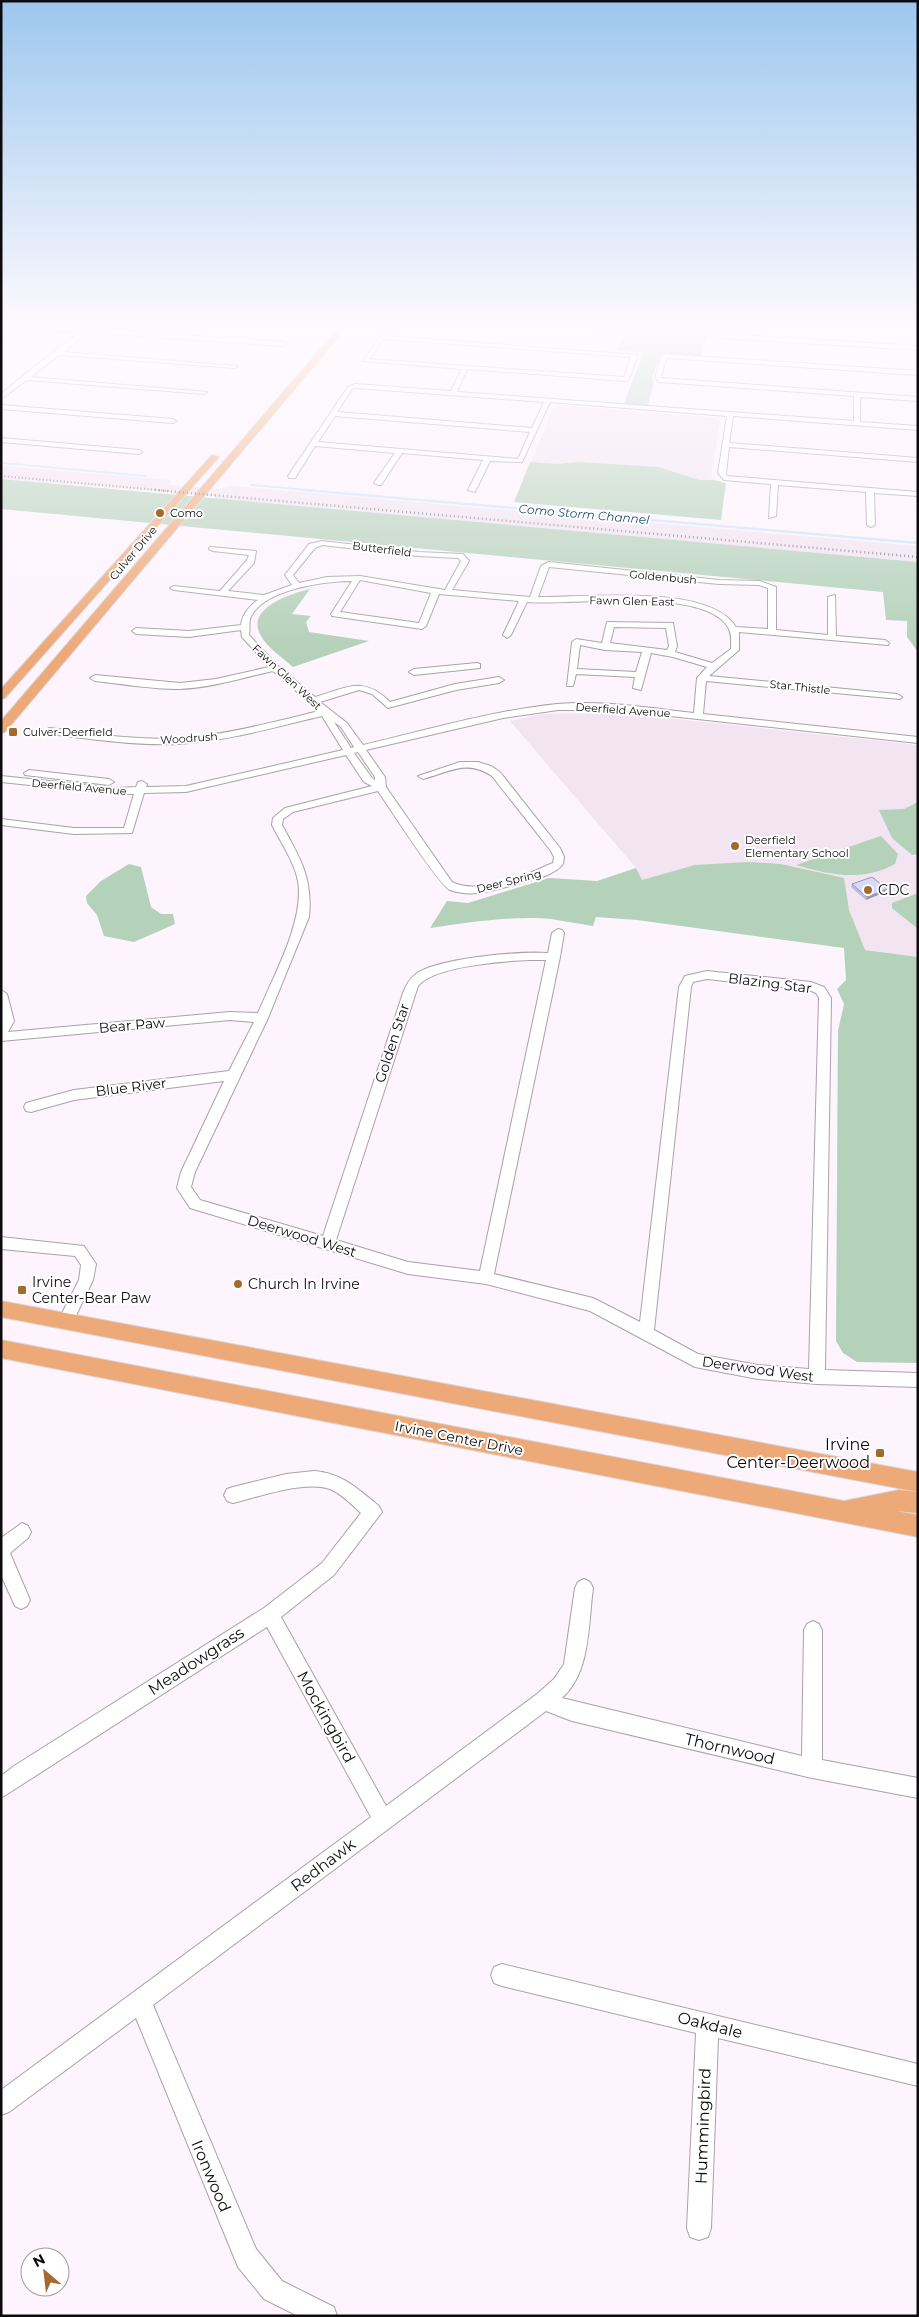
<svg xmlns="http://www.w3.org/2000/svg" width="919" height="2317" font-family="Montserrat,sans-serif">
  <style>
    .built { fill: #f2e4f1 }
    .green { fill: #b4d1ba }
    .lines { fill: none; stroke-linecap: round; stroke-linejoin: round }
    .stream-far1 { stroke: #cce4f9; stroke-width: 2 }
    .stream { stroke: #cce4f9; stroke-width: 2.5 }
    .minor-casing { stroke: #aaa1a9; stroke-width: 2 }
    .major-casing { stroke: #d8d8d8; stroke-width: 2 }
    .minor { fill: #fff; fill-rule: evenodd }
    .major { fill: #eea979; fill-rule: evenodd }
    .rail-far1 { stroke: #7d787d; stroke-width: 2; stroke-dasharray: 1 2.5; stroke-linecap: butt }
    .rail { stroke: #7d787d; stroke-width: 2.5; stroke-dasharray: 1 3; stroke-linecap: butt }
    .wall { fill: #bbbbda }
    .shaded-wall { fill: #9898b1 }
    .building { fill: #d9d9fd; stroke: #9898b1 }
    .poi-dot { fill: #a6692c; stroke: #fff; stroke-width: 2 }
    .labels { text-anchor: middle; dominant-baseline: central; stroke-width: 4; stroke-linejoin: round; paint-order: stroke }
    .far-poi-label { font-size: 11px; fill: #0e0b0e; stroke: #fff; text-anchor: start }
    .far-street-label { font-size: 11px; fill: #0e0b0e; stroke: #fff }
    .far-water-label { font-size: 12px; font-style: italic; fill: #245175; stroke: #fff }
    .poi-label { font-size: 14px; fill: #0e0b0e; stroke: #fff; text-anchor: start }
    .street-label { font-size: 14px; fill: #0e0b0e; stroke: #fff }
    .near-poi-label { font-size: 16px; fill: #0e0b0e; stroke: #fff; text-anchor: end }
    .near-street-label { font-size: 16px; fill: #0e0b0e; stroke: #fff }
  </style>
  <rect width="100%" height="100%" fill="#fdf4fd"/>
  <!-- built -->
  <path class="built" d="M 559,405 L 721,418 L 711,476 L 716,481 L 721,520 L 522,484 L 554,406 Z
    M 1,466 L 171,480 L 170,485 L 222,489 L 230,486 L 918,546 L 918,562 L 215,500 L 215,496 L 1,479 Z
    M 618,713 L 918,745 L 918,957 L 648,920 L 636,868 L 510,721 L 543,714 Z"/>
  <!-- green -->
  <path class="green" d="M 1,327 L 156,327 C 136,344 94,315 73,334 L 16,330 Z
    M 632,327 L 712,327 L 712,336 L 707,338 L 701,356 L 668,354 L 659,356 L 652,379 L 654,381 L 648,406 L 624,404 L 643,353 L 617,350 L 625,332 L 631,330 Z
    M 530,462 L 558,464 L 578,462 L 658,467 L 699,480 L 714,480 L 726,483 L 721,520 L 514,502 Z
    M 1,479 L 918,562 L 918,652 L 907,637 L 907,621 L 886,620 L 883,592 L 1,509 Z
    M 310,589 L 292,614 L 311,616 L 306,622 L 309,632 L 369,641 L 293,667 C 282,657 266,647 260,634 C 246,608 292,593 310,589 Z
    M 918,802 L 918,854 L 912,855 L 892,838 L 879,810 L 904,809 Z
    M 881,836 L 898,854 L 895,864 C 862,882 831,875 796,865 Z
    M 748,862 L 781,864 L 844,878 L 849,910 L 865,950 L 918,957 L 918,1363 L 857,1362 L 843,1353 L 836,1341 L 838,1031 L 844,1004 L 837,989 L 846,980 L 844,948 L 637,920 L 596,917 L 593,926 C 579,924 565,921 551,919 C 514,915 466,923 430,928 L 447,901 L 468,903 L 549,878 L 597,881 L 636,868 L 642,880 L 695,865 Z
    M 129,864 L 141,867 L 151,907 L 161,914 L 173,914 L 175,924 L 134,942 L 104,936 L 97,915 L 87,903 L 86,896 L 101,881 Z
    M 918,893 L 918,929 L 892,908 L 892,903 Z"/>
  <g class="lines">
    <!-- stream-far1 -->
    <path class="stream-far1" d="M 1,463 L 146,476
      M 251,485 L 318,491"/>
    <!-- stream -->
    <path class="stream" d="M 304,490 L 918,543"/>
    <!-- minor casing -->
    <g class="minor-casing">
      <path id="minor" d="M 387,327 L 393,327 L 386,336 L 638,355 L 629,379 L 626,381 L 467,369 L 457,392 L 854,421 L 854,396 L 660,382 L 655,379 L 661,356 L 664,354 L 918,371 L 918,375 L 666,358 L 661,378 L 918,397 L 918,401 L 860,397 L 860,422 L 918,426 L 918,430 L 733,416 L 729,443 L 918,458 L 918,462 L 729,447 L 726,473 L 727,476 L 918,492 L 918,496 L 874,493 L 875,525 L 871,527 L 867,525 L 866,492 L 778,485 L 776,516 L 769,518 L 771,484 L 724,480 L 718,473 L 727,416 L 550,402 L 522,462 L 490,461 L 475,492 L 468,490 L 483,460 L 402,453 L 381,485 L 378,485 L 374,483 L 395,453 L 315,446 L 295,478 L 289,478 L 288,476 L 348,387 L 355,384 L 451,391 L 462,369 L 363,361 ZM 384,339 L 631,357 L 624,377 L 369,359 ZM 356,388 L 544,402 L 532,428 L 337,412 L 352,389 ZM 335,416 L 530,432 L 518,459 L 318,442 Z
        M 579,327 L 627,327 L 623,331 Z
        M 715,327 L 721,327 L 720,333 L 722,334 L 918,346 L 918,350 L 721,338 L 714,334 Z
        M 1,329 L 12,334 L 1,342 L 1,337 L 5,334 L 1,333 Z
        M 91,329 L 284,342 L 287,344 L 284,346 L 92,333 L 85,335 L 64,352 L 238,366 L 235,368 L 59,355 L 31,377 L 207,392 L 204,394 L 27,380 L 1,399 L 1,394 C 23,377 68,336 91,329 Z
        M 1,405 L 173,419 L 176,421 L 173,423 L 1,409 Z
        M 1,438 L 139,450 L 142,452 L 139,454 L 1,442 Z
        M 322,541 L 418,552 L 463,554 L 469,561 L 452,590 L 530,597 L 541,566 L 549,562 L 719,580 L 760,581 L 776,587 L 776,630 L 828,635 L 828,597 L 835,595 L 836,636 L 885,640 L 889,643 L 888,645 L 739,632 L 739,650 L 709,676 L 897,694 L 902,697 L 900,699 L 706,681 L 703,714 L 918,737 L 918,743 L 615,710 L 558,710 L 503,718 L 366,750 L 385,777 L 386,787 L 452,882 C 476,895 525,876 548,865 L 553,863 L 554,857 L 551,851 L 492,776 C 466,759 450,772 423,779 L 418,776 L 460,762 L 478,762 L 491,766 L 500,772 L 560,848 L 564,857 L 563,864 C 553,877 530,880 514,885 C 494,890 472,898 450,890 C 439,885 389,807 378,791 L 293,812 L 283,819 L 282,825 C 300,858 313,878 309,917 L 268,1018 L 195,1172 L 191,1187 L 200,1200 L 323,1236 L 403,993 C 406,986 409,979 416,974 C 437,958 520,951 548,953 L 552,933 L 558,929 L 562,930 L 564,933 L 560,957 L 494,1274 L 593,1298 L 640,1322 L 679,987 L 685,976 L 707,971 L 811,982 L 824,987 L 831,998 L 825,1370 L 918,1373 L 918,1387 L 817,1384 L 758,1379 L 695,1367 L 590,1311 L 486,1284 L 408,1274 L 190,1208 L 177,1188 L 181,1172 L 224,1081 L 74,1100 L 31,1112 L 26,1111 L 24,1107 L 26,1103 L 74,1090 L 229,1071 L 254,1022 L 230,1020 L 1,1041 L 1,990 L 7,994 L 14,1021 L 8,1032 L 230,1012 L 258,1013 C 273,977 305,920 298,881 C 294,861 281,843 272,825 L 273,818 L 285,808 L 372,786 L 364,782 L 346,755 L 186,792 L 144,793 L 132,833 L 74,834 L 1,825 L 1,819 L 74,828 L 124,828 L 134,794 L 117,794 L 1,782 L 1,776 L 117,788 L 136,787 L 138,782 L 142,781 L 147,784 L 146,787 L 186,786 L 343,750 L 322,716 C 275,727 228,741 179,744 C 136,746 92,739 49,734 L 44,731 L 49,728 C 92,733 136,741 179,738 C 227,735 273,722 319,711 L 273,671 C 242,678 211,688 179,689 C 151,689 123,684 95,681 L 90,678 L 95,675 L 180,683 L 216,679 L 269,667 L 242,637 L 241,630 L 189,637 L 136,634 L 132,631 L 136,628 L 189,631 L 241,625 C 242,615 250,605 258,600 L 174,590 L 170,588 L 174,586 L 220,591 L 247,560 L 249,555 L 213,551 L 209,549 L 210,547 L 256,551 L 254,563 L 228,591 L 264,595 L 292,585 L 285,575 L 309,544 ZM 322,545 L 418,556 L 458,558 L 461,561 L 445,590 L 360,576 L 327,577 L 299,583 L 293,575 L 315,548 ZM 549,567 L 719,584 L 759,585 L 768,588 L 768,629 L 736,627 C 710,583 584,598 538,597 ZM 360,580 L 431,593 L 419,623 L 340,612 ZM 352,581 L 331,614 L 332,616 L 422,629 L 426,626 L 439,594 L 519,601 L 503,635 L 507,638 L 511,635 L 527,602 C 571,606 702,586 728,627 C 732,634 731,641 731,649 L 712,663 L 675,652 L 677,646 L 673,623 L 607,622 L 602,643 L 576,639 L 572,642 L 567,686 L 573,686 L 576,674 L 635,677 L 633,688 L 641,690 L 651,653 L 673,657 L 707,667 L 697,678 L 694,713 C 649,708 602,700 557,704 C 491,711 427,730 363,745 L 347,723 L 320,702 L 359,690 L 372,694 L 388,708 L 456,690 L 499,683 L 504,680 L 499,677 L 455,684 L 390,702 C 363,675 347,688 315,697 L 278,666 L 249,635 C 250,630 249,623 250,619 C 261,589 326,581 352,581 ZM 614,627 L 666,628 L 669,646 L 667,650 L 610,643 ZM 580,645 L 605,650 L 642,652 L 636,672 L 577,669 ZM 334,722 L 341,727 L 354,747 L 351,748 ZM 358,752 L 375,777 L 375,780 L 372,778 L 354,753 ZM 530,960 L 546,960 L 480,1271 L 408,1262 L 336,1240 L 418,986 C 434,966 505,961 530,960 ZM 707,979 L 809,990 L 816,993 L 819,998 L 809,1369 L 758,1365 L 698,1354 L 654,1330 L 691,987 L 693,982 Z
        M 477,663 L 480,664 L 480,668 L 414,675 L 409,672 L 414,669 Z
        M 29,770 L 109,779 L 114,782 L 109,785 L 25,775 L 24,773 Z
        M 1,1237 L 84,1246 L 96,1264 L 93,1280 L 71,1326 L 66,1328 L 61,1326 L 58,1321 L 79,1280 L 81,1265 L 75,1256 L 1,1249 Z
        M 314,1471 C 342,1473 358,1489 379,1506 L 382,1512 L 334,1575 L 281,1617 L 386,1806 L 537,1694 L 554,1679 L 564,1664 L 575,1588 L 578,1582 L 584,1579 L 590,1582 L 593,1588 C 588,1624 591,1672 562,1698 L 802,1756 L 804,1630 L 807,1624 L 813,1621 L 819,1624 L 822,1630 L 822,1760 L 918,1778 L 918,1798 L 812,1778 L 572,1721 L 546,1711 L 153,2005 L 256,2249 L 282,2281 L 334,2307 L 337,2316 L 298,2316 L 264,2299 L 238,2267 L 136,2018 L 9,2112 L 1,2115 L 1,2090 L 371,1817 L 267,1627 L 1,1798 L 1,1776 L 14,1766 L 264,1608 L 322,1563 L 361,1513 C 352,1505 342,1494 330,1489 C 305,1480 258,1497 233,1503 L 227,1501 L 224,1495 L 227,1489 L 233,1487 L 286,1474 Z
        M 22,1523 L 28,1526 L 31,1532 L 28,1538 L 10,1553 L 30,1600 L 27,1606 L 21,1609 L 15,1606 L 1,1575 L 1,1538 Z
        M 502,1964 L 918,2064 L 918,2086 L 718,2038 L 711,2228 L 708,2237 L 699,2240 L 690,2237 L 687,2228 L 696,2033 L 502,1986 L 494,1983 L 491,1975 L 494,1967 Z"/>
    </g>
    <!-- major casing -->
    <g class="major-casing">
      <path id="major" d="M 339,327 L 347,327 L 5,732 L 1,733 L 1,721 Z
        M 212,455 L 219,457 L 5,698 L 1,699 L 1,689 Z
        M 1,1301 L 918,1472 L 918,1492 L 1,1317 Z
        M 1,1340 L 844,1501 L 899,1490 L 918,1492 L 918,1513 L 896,1511 L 918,1515 L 918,1537 L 1,1358 Z"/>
    </g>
    <!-- minor -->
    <use href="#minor" class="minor"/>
    <!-- major -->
    <use href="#major" class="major"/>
    <!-- rail-far1 -->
    <path class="rail-far1" d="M 1,476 L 169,491"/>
    <!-- rail -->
    <path class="rail" d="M 155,490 L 918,557"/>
  </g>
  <!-- wall -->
  <path class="wall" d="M 852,884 L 885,892 L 866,900 L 851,887 Z"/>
  <!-- shaded-wall -->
  <path class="shaded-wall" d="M 887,889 L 885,892 L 866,900 L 867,897 Z"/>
  <!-- building -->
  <path class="building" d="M 872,877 L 887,889 L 867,897 L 852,884 Z"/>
  <!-- sky -->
  <linearGradient id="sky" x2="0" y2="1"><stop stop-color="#9dc7ef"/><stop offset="0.5" stop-color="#fefafe"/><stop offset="1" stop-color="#fefafe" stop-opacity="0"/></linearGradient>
  <rect width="919" height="651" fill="url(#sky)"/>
  <!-- markers -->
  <g class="poi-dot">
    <circle cx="160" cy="513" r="5"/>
    <rect x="8" y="727" width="10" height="10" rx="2.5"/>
    <circle cx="735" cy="846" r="5"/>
    <circle cx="868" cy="890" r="5"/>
    <circle cx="238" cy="1284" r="5"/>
    <rect x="17" y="1285" width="10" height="10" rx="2.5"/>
    <rect x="875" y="1448" width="10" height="10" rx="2.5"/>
  </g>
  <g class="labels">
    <!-- far-poi labels -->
    <g class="far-poi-label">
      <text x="170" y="513">Como</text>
      <text x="23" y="732">Culver-Deerfield</text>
      <text x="745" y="840">Deerfield<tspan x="745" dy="13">Elementary School</tspan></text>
    </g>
    <!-- far-street labels -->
    <g class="far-street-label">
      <text transform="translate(382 549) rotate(7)">Butterfield</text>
      <text transform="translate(133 553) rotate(-50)">Culver Drive</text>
      <text transform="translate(663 577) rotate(5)">Goldenbush</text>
      <text transform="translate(632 601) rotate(1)">Fawn Glen East</text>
      <text transform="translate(287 677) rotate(43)">Fawn Glen West</text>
      <text transform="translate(800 687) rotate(6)">Star Thistle</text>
      <text transform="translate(623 710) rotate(4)">Deerfield Avenue</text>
      <text transform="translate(189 738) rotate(-4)">Woodrush</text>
      <text transform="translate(79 787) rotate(5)">Deerfield Avenue</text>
      <text transform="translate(509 881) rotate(-14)">Deer Spring</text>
    </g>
    <!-- far-water labels -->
    <g class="far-water-label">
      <text transform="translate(584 514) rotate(5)">Como Storm Channel</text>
    </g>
    <!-- poi labels -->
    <g class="poi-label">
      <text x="878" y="890">CDC</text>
      <text x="32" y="1282">Irvine<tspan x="32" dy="16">Center-Bear Paw</tspan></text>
      <text x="248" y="1284">Church In Irvine</text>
    </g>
    <!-- street labels -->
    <g class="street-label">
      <text transform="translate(770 983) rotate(7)">Blazing Star</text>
      <text transform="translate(132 1025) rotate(-5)">Bear Paw</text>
      <text transform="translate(392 1043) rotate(-72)">Golden Star</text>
      <text transform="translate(131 1087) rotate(-7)">Blue River</text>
      <text transform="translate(302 1236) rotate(17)">Deerwood West</text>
      <text transform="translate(758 1369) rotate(8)">Deerwood West</text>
      <text transform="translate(459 1438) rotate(11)">Irvine Center Drive</text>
    </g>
    <!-- near-poi labels -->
    <g class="near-poi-label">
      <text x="870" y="1444">Irvine<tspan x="870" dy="18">Center-Deerwood</tspan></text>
    </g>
    <!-- near-street labels -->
    <g class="near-street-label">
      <text transform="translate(196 1661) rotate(-33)">Meadowgrass</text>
      <text transform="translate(326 1717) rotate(61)">Mockingbird</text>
      <text transform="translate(730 1749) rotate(13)">Thornwood</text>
      <text transform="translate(323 1865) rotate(-37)">Redhawk</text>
      <text transform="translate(710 2025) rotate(14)">Oakdale</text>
      <text transform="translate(703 2126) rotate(-88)">Hummingbird</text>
      <text transform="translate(211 2176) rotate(67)">Ironwood</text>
    </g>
  </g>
  <!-- border -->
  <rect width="919" height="2317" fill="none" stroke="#0e0b0e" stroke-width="5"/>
  <!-- north arrow -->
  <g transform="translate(45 2272) rotate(332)"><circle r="24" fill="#ffffff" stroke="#9f9d9f"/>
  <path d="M0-4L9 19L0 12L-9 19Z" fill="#a6692c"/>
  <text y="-8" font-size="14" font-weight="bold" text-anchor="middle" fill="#0e0b0e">N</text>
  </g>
</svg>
